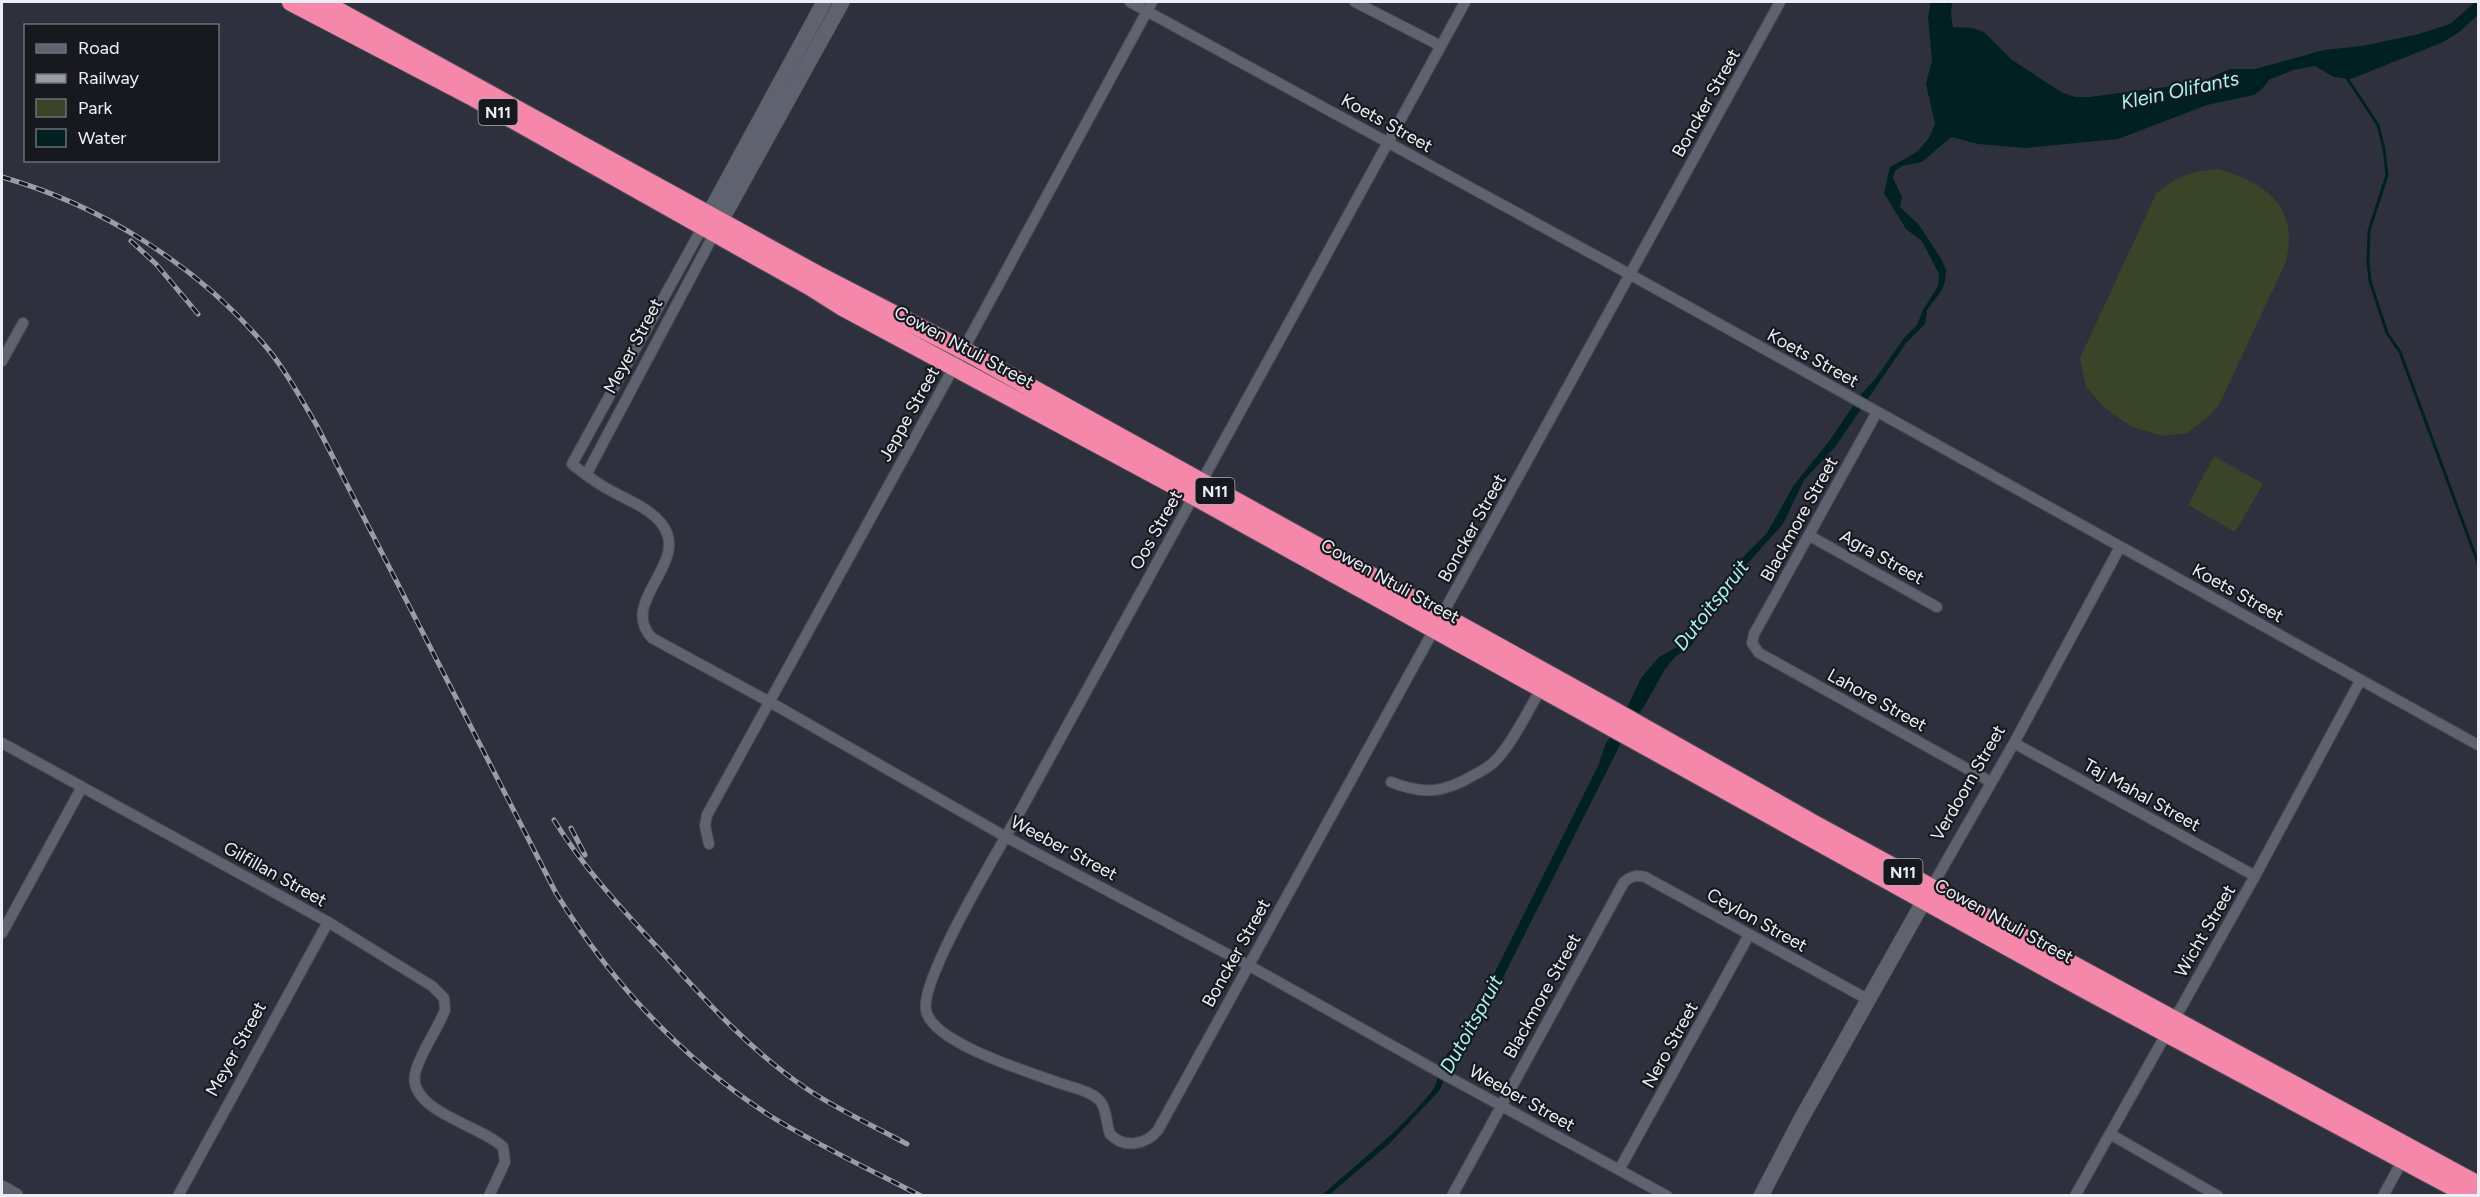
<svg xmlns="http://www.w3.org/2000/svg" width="2480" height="1197" font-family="Figtree,sans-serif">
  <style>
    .green { fill: #394429 }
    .water { fill: #002022 }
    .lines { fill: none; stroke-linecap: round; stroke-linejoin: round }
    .stream { stroke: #002022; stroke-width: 3 }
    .street-casing { stroke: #494c56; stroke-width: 12 }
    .secondary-casing { stroke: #494c56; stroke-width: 16 }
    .highway-casing { stroke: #494c56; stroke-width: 20 }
    .street { stroke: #5f626f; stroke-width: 10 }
    .secondary { stroke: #5f626f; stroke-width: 15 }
    .highway { stroke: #f587aa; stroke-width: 18 }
    .rail-casing { stroke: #9a9ca6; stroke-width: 5 }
    .rail { stroke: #18191e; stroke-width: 3; stroke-dasharray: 9; stroke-linecap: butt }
    .labels { text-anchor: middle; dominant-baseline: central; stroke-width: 4.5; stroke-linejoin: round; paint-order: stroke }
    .shield { fill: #18191e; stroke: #acaeb5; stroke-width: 1.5 }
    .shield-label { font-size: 16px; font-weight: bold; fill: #eceef6 }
    .street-label { font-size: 18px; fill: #eceef6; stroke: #18191e }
    .water-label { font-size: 20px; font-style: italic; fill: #a5f4f7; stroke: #18191e }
  </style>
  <rect width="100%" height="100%" fill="#2e313d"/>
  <!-- green -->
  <path class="green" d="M 2218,169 C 2267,183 2301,208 2285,264 L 2219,405 L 2207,418 L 2187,433 L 2163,436 L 2132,427 L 2106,409 L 2086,387 L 2080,358 L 2156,194 C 2178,175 2190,172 2218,169 Z
    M 2214,456 L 2263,484 L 2235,532 L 2188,505 Z"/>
  <!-- water -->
  <path class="water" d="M 1931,2 L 1952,2 L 1951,15 L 1953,27 L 1972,28 L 1984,32 L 2012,60 L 2061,92 L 2075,97 L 2089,97 L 2197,83 L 2230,69 L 2255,69 L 2324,50 L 2362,46 L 2419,34 L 2450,24 L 2475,2 L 2478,2 L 2478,15 L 2458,33 L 2441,43 L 2351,79 L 2334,77 L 2315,66 L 2293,70 L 2269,80 L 2261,90 L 2254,95 L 2207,105 L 2118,139 L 2025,148 L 1978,144 L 1951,137 L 1922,162 L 1902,166 L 1895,171 L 1893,178 L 1902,197 L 1900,207 L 1919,225 L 1942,260 L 1946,270 L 1945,281 L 1942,290 L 1927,310 L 1925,324 L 1906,343 L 1865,403 L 1857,399 L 1876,378 L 1904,338 L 1917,325 L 1923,310 L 1938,286 L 1939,274 L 1922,241 L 1906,229 L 1884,193 L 1890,167 L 1917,152 L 1929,138 L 1935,124 L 1926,84 L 1932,60 L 1928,17 Z
    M 1853,406 L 1861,409 L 1835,447 L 1804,480 L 1783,524 L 1738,574 L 1705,620 L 1692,645 L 1675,657 L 1665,669 L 1645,705 L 1627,731 L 1473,1037 L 1449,1069 L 1439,1091 L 1389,1144 L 1329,1195 L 1321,1196 C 1359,1162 1401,1130 1432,1091 C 1440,1080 1436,1075 1440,1065 C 1444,1055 1456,1045 1463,1036 L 1598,766 L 1606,743 L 1618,727 L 1641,678 L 1659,657 L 1677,647 L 1697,626 L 1739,561 L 1767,533 L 1794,485 L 1830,440 Z"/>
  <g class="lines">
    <!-- stream -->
    <path class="stream" d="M 2345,75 L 2378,125 L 2384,149 L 2387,175 L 2369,231 L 2368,262 L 2370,281 L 2387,333 L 2400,352 L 2478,563"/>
    <!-- street casing -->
    <g class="street-casing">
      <path id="street" d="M 1130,2 L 1631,275 L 2478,745
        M 1355,2 L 1441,46
        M 1465,2 C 1316,274 1167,545 1017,817 C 998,851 920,979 926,1010 C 931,1043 1032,1073 1062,1084 C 1074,1088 1091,1091 1100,1101 C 1107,1109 1106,1124 1110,1134 C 1124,1149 1146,1145 1158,1130 L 1780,2
        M 702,228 L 572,464 C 583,473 594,481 606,488 C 623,498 648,507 661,523 C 693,562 617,601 652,638 L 768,701 L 1006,837 L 1248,965 L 1432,1068 L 1667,1196
        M 2,361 L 23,323
        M 1877,412 L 1754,634 L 1752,643 L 1759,653 L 1991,782
        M 586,475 L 714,234
        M 1810,536 L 1937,607
        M 2,743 L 328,922 L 432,986 L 444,998 L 445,1010 C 437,1031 420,1052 415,1074 C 408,1111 482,1126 503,1147 L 505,1162 L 489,1196
        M 2014,743 L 2255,876
        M 1391,782 C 1424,795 1444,793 1474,775 C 1482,771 1491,766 1497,759 C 1515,739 1527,712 1541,689
        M 709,844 L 705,826 L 707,815 L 955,365 L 1152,2
        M 1931,888 L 2014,743 L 2120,547
        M 2,933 L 82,787
        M 2110,1134 L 2218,1196
        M 1619,1170 L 1749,935
        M 178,1196 L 328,922
        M 1452,1196 L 1624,882 C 1631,876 1636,875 1645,877 L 1869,1000
        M 2075,1196 L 2255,876 L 2360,681
        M 2383,1196 L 2405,1156"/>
    </g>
    <!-- secondary casing -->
    <g class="secondary-casing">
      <path id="secondary" d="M 704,223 L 824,2
        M 716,230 L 842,2
        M 2,1188 L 16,1196
        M 1761,1196 L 1800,1121 L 1930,890"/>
    </g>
    <!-- highway casing -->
    <g class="highway-casing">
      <path id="highway" d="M 291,2 L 471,96 L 811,287 L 841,306 L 1194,496 L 2086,990 L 2470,1196
        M 322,2 L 816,274 L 963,350 L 1613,710 L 1814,824 L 2478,1185"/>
    </g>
    <!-- street -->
    <use href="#street" class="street"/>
    <!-- secondary -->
    <use href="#secondary" class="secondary"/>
    <!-- highway -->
    <use href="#highway" class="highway"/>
    <!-- rail casing -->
    <g class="rail-casing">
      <path id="rail" d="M 2,177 C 100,205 195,264 262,342 C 284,367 300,397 317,426 L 556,893 C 611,982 683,1060 772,1117 C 819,1146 871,1170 921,1196
        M 131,241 L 156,264 L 198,314
        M 554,820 C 583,867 620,907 658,948 C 704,999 749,1050 807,1089 C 838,1110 874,1126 907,1144
        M 571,828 L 585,855"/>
    </g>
    <!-- rail -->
    <use href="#rail" class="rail"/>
  </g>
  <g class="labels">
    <!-- shield labels -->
    <g class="shield">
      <rect x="478.5" y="99" width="39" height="26" rx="4.5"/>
      <rect x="1195.5" y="478" width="39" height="26" rx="4.5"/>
      <rect x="1883.5" y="859" width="39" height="26" rx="4.5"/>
    </g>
    <g class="shield-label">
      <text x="498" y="112">N11</text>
      <text x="1215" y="491">N11</text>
      <text x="1903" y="872">N11</text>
    </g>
    <!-- street labels -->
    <g class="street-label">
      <text transform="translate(1706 103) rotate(-61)">Boncker Street</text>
      <text transform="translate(1387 123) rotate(29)">Koets Street</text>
      <text transform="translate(633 346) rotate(-62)">Meyer Street</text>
      <text transform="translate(964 347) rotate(28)">Cowen Ntuli Street</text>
      <text transform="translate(1813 358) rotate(29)">Koets Street</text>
      <text transform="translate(909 414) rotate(-61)">Jeppe Street</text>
      <text transform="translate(1799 519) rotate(-61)">Blackmore Street</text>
      <text transform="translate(1472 528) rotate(-61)">Boncker Street</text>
      <text transform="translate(1156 530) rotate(-61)">Oos Street</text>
      <text transform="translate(1882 557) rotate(29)">Agra Street</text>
      <text transform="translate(1390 581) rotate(29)">Cowen Ntuli Street</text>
      <text transform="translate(2238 593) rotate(29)">Koets Street</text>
      <text transform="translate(1877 700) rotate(29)">Lahore Street</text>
      <text transform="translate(1968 783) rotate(-60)">Verdoorn Street</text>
      <text transform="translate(2142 795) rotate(29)">Taj Mahal Street</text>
      <text transform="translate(1064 848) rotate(28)">Weeber Street</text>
      <text transform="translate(275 874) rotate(29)">Gilfillan Street</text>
      <text transform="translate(1757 920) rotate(29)">Ceylon Street</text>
      <text transform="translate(2004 921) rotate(29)">Cowen Ntuli Street</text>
      <text transform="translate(2205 931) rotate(-60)">Wicht Street</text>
      <text transform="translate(1236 953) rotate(-61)">Boncker Street</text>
      <text transform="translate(1542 996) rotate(-61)">Blackmore Street</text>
      <text transform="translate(1670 1045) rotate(-61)">Nero Street</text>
      <text transform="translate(236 1049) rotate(-61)">Meyer Street</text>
      <text transform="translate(1522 1098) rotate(29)">Weeber Street</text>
    </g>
    <!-- water labels -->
    <g class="water-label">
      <text transform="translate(2180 90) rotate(-12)">Klein Olifants</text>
      <text transform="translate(1711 605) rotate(-52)">Dutoitspruit</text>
      <text transform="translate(1471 1024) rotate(-61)">Dutoitspruit</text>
    </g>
  </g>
  <!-- border -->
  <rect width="2480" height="1197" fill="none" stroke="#eceef6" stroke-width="6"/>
  <!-- legend -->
  <rect x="24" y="24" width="195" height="138" fill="#18191e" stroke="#6d6e74" stroke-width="1.5"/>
  <rect x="36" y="44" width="30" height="9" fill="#5f626f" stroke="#6d6e74" stroke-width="1.5"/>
  <text x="78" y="54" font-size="18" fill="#eceef6">Road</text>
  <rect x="36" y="74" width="30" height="9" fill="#9a9ca6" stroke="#6d6e74" stroke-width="1.5"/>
  <text x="78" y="84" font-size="18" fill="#eceef6">Railway</text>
  <rect x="36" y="99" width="30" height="18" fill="#394429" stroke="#6d6e74" stroke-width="1.5"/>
  <text x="78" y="114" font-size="18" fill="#eceef6">Park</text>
  <rect x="36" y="129" width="30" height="18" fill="#002022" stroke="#6d6e74" stroke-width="1.5"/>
  <text x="78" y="144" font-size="18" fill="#eceef6">Water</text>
</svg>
